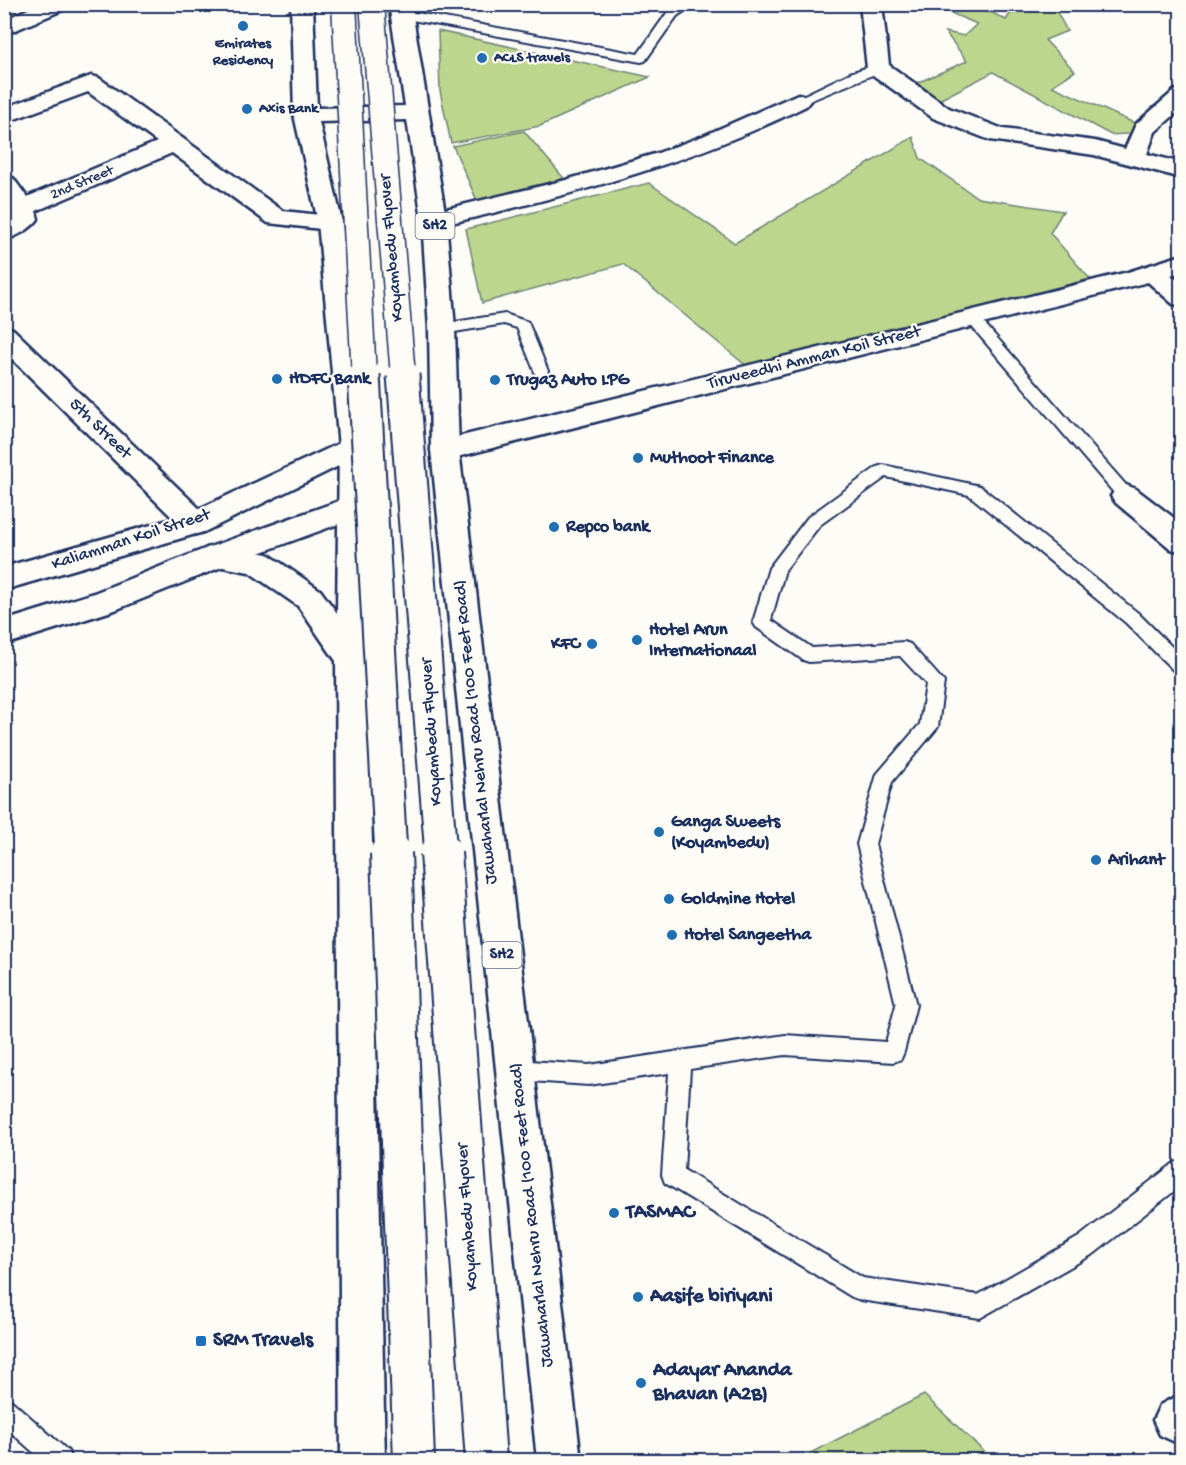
<svg xmlns="http://www.w3.org/2000/svg" width="1186" height="1465" font-family="'Gochi Hand',sans-serif">
  <style>
    .green { fill: #bdd68d; stroke: #6c8276; stroke-width: 1.5 }
    .lines { fill: none; stroke-linecap: round; stroke-linejoin: round }
    .lane-casing { stroke: #1b2f5e; stroke-width: 4 }
    .street-casing { stroke: #1b2f5e; stroke-width: 5 }
    .secondary-casing { stroke: #1b2f5e; stroke-width: 5 }
    .primary-casing { stroke: #1b2f5e; stroke-width: 5 }
    .lane { fill: #fdfcf7; fill-rule: evenodd }
    .street { fill: #fdfcf7; fill-rule: evenodd }
    .secondary { fill: #fdfcf7; fill-rule: evenodd }
    .primary { fill: #fdfcf7; fill-rule: evenodd }
    .primary-bridge-far2-casing { stroke: #1b2f5e; stroke-width: 27; stroke-linecap: butt }
    .primary-bridge-far1-casing { stroke: #1b2f5e; stroke-width: 35; stroke-linecap: butt }
    .primary-bridge-casing { stroke: #1b2f5e; stroke-width: 44; stroke-linecap: butt }
    .primary-bridge-far2 { stroke: #fdfcf7; stroke-width: 24 }
    .primary-bridge-far1 { stroke: #fdfcf7; stroke-width: 31 }
    .primary-bridge { stroke: #fdfcf7; stroke-width: 40 }
    .poi-dot { fill: #1f6fb2; stroke: #fdfcf7; stroke-width: 2 }
    .labels { text-anchor: middle; dominant-baseline: central; stroke-width: 4.5; stroke-linejoin: round; paint-order: stroke }
    .far-poi-label { font-size: 15px; font-weight: bold; fill: #1b2f5e; stroke: #fdfcf7; text-anchor: start }
    .far-street-label { font-size: 15px; fill: #1b2f5e; stroke: #fdfcf7 }
    .shield { fill: #fdfcf7; stroke: #5f6c8c; stroke-width: 1.5 }
    .shield-label { font-size: 16px; font-weight: bold; fill: #1b2f5e }
    .street-label { font-size: 18px; fill: #1b2f5e; stroke: #fdfcf7 }
    .poi-label { font-size: 18px; font-weight: bold; fill: #1b2f5e; stroke: #fdfcf7; text-anchor: start }
    .near-poi-label { font-size: 21px; font-weight: bold; fill: #1b2f5e; stroke: #fdfcf7; text-anchor: start }
  </style>
  <rect width="100%" height="100%" fill="#fdfcf7"/>
  <filter id="ink" filterUnits="userSpaceOnUse"><feTurbulence type="fractalNoise" baseFrequency=".0167" numOctaves="2"/><feDisplacementMap in="SourceGraphic" scale="12" xChannelSelector="R" yChannelSelector="G"/><feConvolveMatrix kernelMatrix="1 2 1 2 8 2 1 2 1" color-interpolation-filters="sRGB"/></filter>
  <g filter="url(#ink)">
    <!-- green -->
    <path class="green" d="M 932,5 L 977,5 L 1006,20 L 1016,5 L 1065,5 L 1056,10 L 1067,31 L 1045,40 L 1075,71 L 1052,86 L 1154,132 L 1111,135 L 993,72 L 939,100 L 917,83 L 967,61 L 945,32 L 964,36 L 977,24 Z
      M 438,31 L 650,77 L 540,126 L 451,143 L 440,91 Z
      M 524,131 L 567,182 L 479,205 L 453,146 Z
      M 913,137 L 920,158 L 978,198 L 1063,211 L 1050,233 L 1090,279 L 749,368 L 623,264 L 482,303 L 466,229 L 649,183 L 735,243 Z
      M 924,1395 L 993,1460 L 797,1460 Z"/>
    <g class="lines">
      <!-- lane casing -->
      <g class="lane-casing">
        <path id="lane" d="M 680,4 L 695,4 L 677,16 L 645,61 L 641,62 L 401,18 L 395,14 L 401,10 L 638,54 L 669,10 Z
          M 878,64 L 884,68 L 882,71 L 802,104 L 794,104 L 792,101 L 850,73 Z
          M 972,313 L 977,315 L 1132,492 L 1134,496 L 1132,500 L 1120,500 L 967,321 L 965,318 Z
          M 505,314 L 528,322 L 548,371 L 546,375 L 536,375 L 517,328 L 504,324 L 442,334 L 435,329 L 442,324 Z
          M 883,465 L 980,486 L 1138,613 L 1182,657 L 1182,675 L 1176,673 L 1126,623 L 969,495 L 886,477 L 820,525 L 785,570 L 771,620 L 812,648 L 904,642 L 910,644 L 944,682 L 938,727 L 892,782 L 875,844 L 916,1005 L 904,1052 L 901,1059 L 894,1062 L 785,1055 L 690,1069 L 684,1170 L 863,1278 L 978,1295 L 1079,1237 L 1174,1163 L 1182,1161 L 1182,1185 L 1095,1253 L 980,1318 L 860,1300 L 852,1297 L 665,1183 L 662,1175 L 669,1073 L 589,1085 L 515,1080 L 508,1077 L 505,1070 L 508,1063 L 515,1060 L 589,1065 L 785,1035 L 886,1042 L 896,1005 L 857,844 L 877,774 L 920,724 L 926,684 L 900,656 L 809,662 L 803,660 L 756,627 L 753,622 L 769,568 L 808,517 L 877,467 Z
          M 4,1397 L 12,1401 L 68,1451 L 71,1460 L 42,1460 L 4,1426 Z"/>
      </g>
      <!-- street casing -->
      <g class="street-casing">
        <path id="street" d="M 39,4 L 67,4 L 65,9 L 4,35 L 4,20 Z
          M 860,4 L 882,4 L 889,65 L 949,108 L 1003,129 L 1095,141 L 1125,149 L 1136,124 L 1174,91 L 1182,89 L 1182,108 L 1155,132 L 1147,154 L 1182,163 L 1182,178 L 1094,155 L 990,140 L 933,118 L 870,73 L 867,68 Z
          M 91,76 L 99,78 L 283,211 L 339,217 L 342,222 L 339,227 L 330,230 L 268,223 L 172,153 L 36,211 L 38,219 C 31,229 16,237 4,240 L 4,221 L 13,216 L 4,201 L 4,176 L 13,178 L 27,197 L 157,142 L 88,92 L 4,123 L 4,108 Z
          M 798,94 L 806,96 L 810,101 L 806,106 C 688,165 563,197 434,227 L 425,224 L 422,219 L 425,214 L 566,180 L 658,153 L 703,136 Z
          M 1182,255 L 1182,272 L 1171,275 L 1182,284 L 1182,306 L 1173,304 L 1148,282 L 445,460 L 435,457 L 431,450 L 435,443 L 445,440 L 1128,272 Z
          M 4,326 L 13,329 L 206,515 L 211,523 L 206,531 L 196,534 L 186,531 L 4,351 Z
          M 1126,485 L 1136,489 L 1182,524 L 1182,552 L 1171,549 L 1116,503 L 1111,496 L 1116,489 Z
          M 1182,1393 L 1182,1439 L 1175,1442 L 1160,1435 L 1153,1420 L 1160,1405 Z"/>
      </g>
      <!-- secondary casing -->
      <g class="secondary-casing">
        <path id="secondary" d="M 353,437 L 363,440 L 367,447 L 363,454 L 206,531 L 4,590 L 4,567 L 186,515 Z
          M 353,496 L 363,499 L 368,507 L 363,515 L 229,564 L 115,610 L 4,645 L 4,621 L 94,593 L 207,548 Z"/>
      </g>
      <!-- primary casing -->
      <g class="primary-casing">
        <path id="primary" d="M 291,4 L 313,4 L 317,108 L 405,106 L 389,4 L 411,4 L 446,219 L 455,329 L 459,450 L 581,1460 L 537,1460 L 431,450 L 429,329 L 422,219 L 407,120 L 319,122 L 342,222 L 367,447 L 368,659 L 385,1460 L 341,1460 L 336,661 L 298,606 L 249,572 L 207,564 L 203,556 L 207,548 L 218,545 L 268,554 L 320,590 L 337,613 L 339,447 L 318,222 L 294,115 Z"/>
      </g>
      <!-- lane -->
      <use href="#lane" class="lane"/>
      <!-- street -->
      <use href="#street" class="street"/>
      <!-- secondary -->
      <use href="#secondary" class="secondary"/>
      <!-- primary -->
      <use href="#primary" class="primary"/>
      <!-- primary-bridge-far2 casing -->
      <g class="primary-bridge-far2-casing">
        <path id="primary-bridge-far2" d="M 344,4 L 364,376
          M 372,4 L 403,376"/>
      </g>
      <!-- primary-bridge-far1 casing -->
      <g class="primary-bridge-far1-casing">
        <path id="primary-bridge-far1" d="M 364,375 L 391,855
          M 403,375 L 441,855"/>
      </g>
      <!-- primary-bridge casing -->
      <g class="primary-bridge-casing">
        <path id="primary-bridge" d="M 391,853 L 414,1460
          M 441,853 L 486,1460"/>
      </g>
      <!-- primary-bridge-far2 -->
      <use href="#primary-bridge-far2" class="primary-bridge-far2"/>
      <!-- primary-bridge-far1 -->
      <use href="#primary-bridge-far1" class="primary-bridge-far1"/>
      <!-- primary-bridge -->
      <use href="#primary-bridge" class="primary-bridge"/>
    </g>
  </g>
  <!-- markers -->
  <g class="poi-dot">
    <circle cx="243" cy="26" r="6"/>
    <circle cx="482" cy="58" r="6"/>
    <circle cx="247" cy="109" r="6"/>
    <circle cx="277" cy="379" r="6"/>
    <circle cx="495" cy="380" r="6"/>
    <circle cx="638" cy="458" r="6"/>
    <circle cx="554" cy="527" r="6"/>
    <circle cx="637" cy="640" r="6"/>
    <circle cx="592" cy="644" r="6"/>
    <circle cx="659" cy="832" r="6"/>
    <circle cx="1096" cy="860" r="6"/>
    <circle cx="669" cy="899" r="6"/>
    <circle cx="672" cy="935" r="6"/>
    <circle cx="614" cy="1213" r="6"/>
    <circle cx="638" cy="1297" r="6"/>
    <rect x="195" y="1335" width="12" height="12" rx="3"/>
    <circle cx="641" cy="1383" r="6"/>
  </g>
  <g class="labels">
    <!-- far-poi labels -->
    <g class="far-poi-label">
      <text x="243" y="44" text-anchor="middle">Emirates<tspan x="243" dy="17">Residency</tspan></text>
      <text x="494" y="58">ACLS travels</text>
      <text x="259" y="109">Axis Bank</text>
    </g>
    <!-- far-street labels -->
    <g class="far-street-label">
      <text transform="translate(82 183) rotate(-23)">2nd Street</text>
    </g>
    <!-- shield labels -->
    <g class="shield">
      <rect x="415.5" y="213" width="39" height="26" rx="4.5"/>
      <rect x="482.5" y="942" width="39" height="26" rx="4.5"/>
    </g>
    <g class="shield-label">
      <text x="435" y="226">SH2</text>
      <text x="502" y="955">SH2</text>
    </g>
    <!-- street labels -->
    <g class="street-label">
      <text transform="translate(392 248) rotate(-95)">Koyambedu Flyover</text>
      <text transform="translate(814 358) rotate(-14)">Tiruveedhi Amman Koil Street</text>
      <text transform="translate(100 429) rotate(44)">5th Street</text>
      <text transform="translate(131 540) rotate(-18)">Kaliamman Koil Street</text>
      <text transform="translate(432 732) rotate(-94)">Koyambedu Flyover</text>
      <text transform="translate(476 732) rotate(-96)">Jawaharlal Nehru Road (100 Feet Road)</text>
      <text transform="translate(532 1215) rotate(-96)">Jawaharlal Nehru Road (100 Feet Road)</text>
      <text transform="translate(468 1217) rotate(-94)">Koyambedu Flyover</text>
    </g>
    <!-- poi labels -->
    <g class="poi-label">
      <text x="289" y="379">HDFC Bank</text>
      <text x="507" y="380">Trugaz Auto LPG</text>
      <text x="650" y="458">Muthoot Finance</text>
      <text x="566" y="527">Repco bank</text>
      <text x="649" y="630">Hotel Arun<tspan x="649" dy="21">Internationaal</tspan></text>
      <text x="580" y="644" text-anchor="end">KFC</text>
      <text x="671" y="822">Ganga Sweets<tspan x="671" dy="21">(Koyambedu)</tspan></text>
      <text x="1108" y="860">Arihant</text>
      <text x="681" y="899">Goldmine Hotel</text>
      <text x="684" y="935">Hotel Sangeetha</text>
    </g>
    <!-- near-poi labels -->
    <g class="near-poi-label">
      <text x="626" y="1213">TASMAC</text>
      <text x="650" y="1297">Aasife biriyani</text>
      <text x="213" y="1341">SRM Travels</text>
      <text x="653" y="1371">Adayar Ananda<tspan x="653" dy="24">Bhavan (A2B)</tspan></text>
    </g>
  </g>
  <!-- margin -->
  <rect width="1186" height="1465" fill="none" stroke="#fdfcf7" stroke-width="24"/>
  <rect x="12" y="12" width="1162" height="1441" fill="none" stroke="#1b2f5e" stroke-width="2" filter="url(#ink)"/>
</svg>
